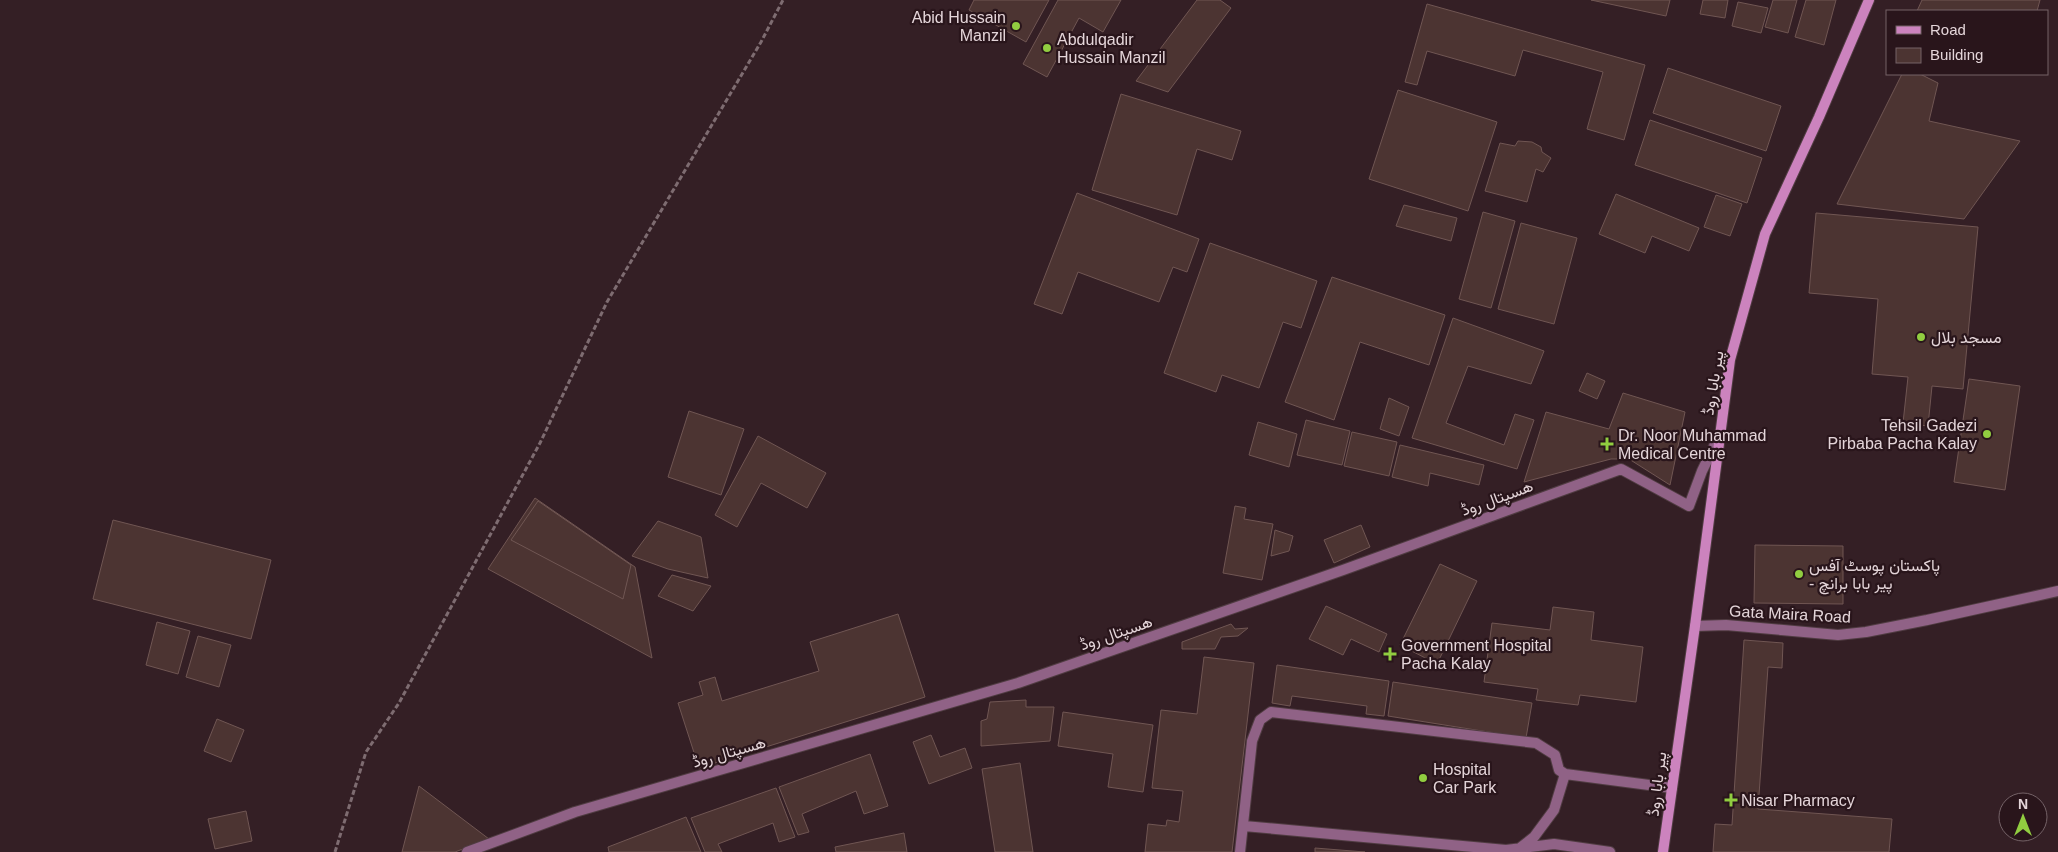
<svg xmlns="http://www.w3.org/2000/svg" width="2058" height="852" font-family="Arial,Vazirmatn,sans-serif">
  <style>
    .building { fill: #4c3432; stroke: #705653 }
    .lines { fill: none; stroke-linecap: round; stroke-linejoin: round }
    .minor-casing { stroke: #503c42; stroke-width: 12 }
    .secondary-casing { stroke: #503c42; stroke-width: 12 }
    .path { stroke: #7e6c71; stroke-width: 3; stroke-dasharray: 5 2.5; stroke-linecap: butt }
    .minor { stroke: #906286; stroke-width: 10 }
    .secondary { stroke: #cc83be; stroke-width: 10 }
    .poi-dot { fill: #91cd40; stroke: #29151b; stroke-width: 2 }
    .labels { text-anchor: middle; dominant-baseline: central; stroke-width: 4.5; stroke-linejoin: round; paint-order: stroke }
    .poi-label { font-size: 16px; fill: #e4d5d9; stroke: #29151b; text-anchor: start }
    .street-label { font-size: 16px; fill: #e4d5d9; stroke: #29151b }
  </style>
  <rect width="100%" height="100%" fill="#341f25"/>
  <!-- building -->
  <path class="building" d="M 974,0 L 1049,0 L 1026,42 L 969,10 Z
    M 1058,0 L 1121,0 L 1103,32 L 1079,18 L 1047,77 L 1023,64 Z
    M 1197,0 L 1220,0 L 1231,8 L 1168,92 L 1136,81 Z
    M 1591,0 L 1670,0 L 1666,16 Z
    M 1703,0 L 1728,0 L 1725,18 L 1700,14 Z
    M 1773,0 L 1797,0 L 1788,33 L 1765,27 Z
    M 1806,0 L 1836,0 L 1824,45 L 1795,37 Z
    M 1922,0 L 2040,0 L 2037,11 L 1917,11 Z
    M 1738,2 L 1768,8 L 1761,33 L 1732,26 Z
    M 1427,4 L 1645,65 L 1624,140 L 1587,129 L 1603,72 L 1523,50 L 1515,76 L 1427,51 L 1417,85 L 1405,82 Z
    M 1668,68 L 1781,106 L 1766,151 L 1653,113 Z
    M 1902,74 L 1920,74 L 1938,83 L 1929,121 L 2020,141 L 1964,219 L 1837,204 Z
    M 1398,90 L 1497,122 L 1468,211 L 1369,179 Z
    M 1121,94 L 1241,131 L 1232,160 L 1197,149 L 1177,215 L 1092,190 Z
    M 1650,120 L 1762,158 L 1747,203 L 1635,165 Z
    M 1518,141 L 1532,142 L 1541,147 L 1542,152 L 1551,158 L 1543,172 L 1536,169 L 1527,202 L 1485,191 L 1500,143 L 1515,146 Z
    M 1077,193 L 1199,239 L 1187,272 L 1173,267 L 1159,302 L 1078,272 L 1062,314 L 1034,304 Z
    M 1616,194 L 1699,228 L 1689,251 L 1652,236 L 1645,253 L 1599,234 Z
    M 1716,195 L 1742,204 L 1730,236 L 1704,227 Z
    M 1404,205 L 1457,218 L 1451,241 L 1396,226 Z
    M 1483,212 L 1515,221 L 1491,308 L 1459,299 Z
    M 1816,213 L 1978,227 L 1963,389 L 1932,386 L 1928,426 L 1903,423 L 1908,377 L 1872,374 L 1878,299 L 1809,293 Z
    M 1521,223 L 1577,238 L 1554,324 L 1498,309 Z
    M 1210,243 L 1317,281 L 1301,328 L 1283,322 L 1259,388 L 1222,375 L 1216,392 L 1164,373 Z
    M 1332,277 L 1445,315 L 1429,365 L 1360,342 L 1334,420 L 1285,402 Z
    M 1453,318 L 1544,351 L 1531,384 L 1468,366 L 1446,423 L 1504,445 L 1515,414 L 1534,420 L 1517,469 L 1412,438 Z
    M 1587,373 L 1605,381 L 1597,399 L 1579,391 Z
    M 1969,379 L 2020,386 L 2005,490 L 1954,482 Z
    M 1623,393 L 1685,412 L 1670,485 L 1629,459 L 1611,459 L 1524,482 L 1546,412 L 1609,429 Z
    M 1389,398 L 1409,407 L 1399,436 L 1380,429 Z
    M 689,411 L 744,429 L 721,495 L 668,477 Z
    M 1306,420 L 1350,431 L 1342,465 L 1297,455 Z
    M 1258,422 L 1297,434 L 1289,467 L 1249,455 Z
    M 1352,432 L 1397,442 L 1389,476 L 1344,466 Z
    M 758,436 L 826,473 L 807,508 L 761,483 L 737,527 L 715,515 Z
    M 1400,445 L 1484,465 L 1479,485 L 1430,473 L 1428,486 L 1392,477 Z
    M 535,498 L 635,567 L 652,658 L 488,569 Z
    M 538,501 L 631,565 L 623,599 L 511,540 Z
    M 1235,506 L 1246,508 L 1244,519 L 1273,524 L 1262,580 L 1223,573 Z
    M 113,520 L 271,560 L 251,639 L 93,599 Z
    M 658,521 L 701,537 L 708,578 L 668,569 L 632,556 Z
    M 1361,525 L 1370,547 L 1334,563 L 1324,540 Z
    M 1275,530 L 1293,536 L 1289,551 L 1271,556 Z
    M 1755,545 L 1843,546 L 1843,604 L 1754,603 Z
    M 1440,564 L 1477,581 L 1437,664 L 1400,645 Z
    M 672,575 L 711,586 L 693,611 L 658,596 Z
    M 1326,606 L 1387,634 L 1379,652 L 1351,639 L 1343,655 L 1309,639 Z
    M 1553,607 L 1594,612 L 1591,640 L 1643,647 L 1636,702 L 1580,695 L 1578,705 L 1536,700 L 1538,689 L 1484,682 L 1492,623 L 1550,630 Z
    M 898,614 L 925,697 L 699,768 L 678,703 L 703,695 L 699,682 L 715,677 L 722,701 L 819,671 L 810,642 Z
    M 157,622 L 190,631 L 178,674 L 146,665 Z
    M 1231,624 L 1235,629 L 1248,628 L 1238,636 L 1221,637 L 1215,649 L 1182,649 L 1182,642 Z
    M 198,636 L 231,645 L 219,687 L 186,677 Z
    M 1744,640 L 1783,643 L 1782,668 L 1768,667 L 1758,809 L 1892,819 L 1889,852 L 1713,852 L 1715,824 L 1732,825 Z
    M 1204,657 L 1254,663 L 1232,852 L 1145,852 L 1148,824 L 1166,826 L 1167,820 L 1179,822 L 1183,791 L 1152,788 L 1161,710 L 1197,714 Z
    M 1277,665 L 1389,681 L 1384,716 L 1366,714 L 1367,706 L 1292,696 L 1290,706 L 1272,703 Z
    M 1393,682 L 1532,703 L 1526,738 L 1388,716 Z
    M 1026,700 L 1026,707 L 1054,707 L 1050,741 L 981,746 L 981,721 L 987,719 L 990,702 Z
    M 1063,712 L 1153,725 L 1143,792 L 1108,787 L 1113,754 L 1058,746 Z
    M 217,719 L 244,730 L 231,762 L 204,751 Z
    M 931,735 L 940,757 L 965,748 L 972,768 L 929,784 L 913,742 Z
    M 870,754 L 888,806 L 864,814 L 856,791 L 802,814 L 809,832 L 798,835 L 779,787 Z
    M 1020,763 L 1033,852 L 995,852 L 982,769 Z
    M 419,786 L 489,839 L 455,852 L 402,852 Z
    M 776,788 L 795,837 L 779,842 L 773,823 L 718,844 L 722,852 L 705,852 L 691,818 Z
    M 246,811 L 252,841 L 215,849 L 208,819 Z
    M 686,817 L 701,852 L 609,852 L 608,847 Z
    M 904,833 L 907,852 L 836,852 L 835,847 Z
    M 1315,848 L 1365,852 L 1315,852 Z"/>
  <g class="lines">
    <!-- minor casing -->
    <g class="minor-casing">
      <path id="minor" d="M 1695,626 L 1726,625 L 1838,635 L 1866,632 L 1927,620 L 2058,591
        M 1244,826 L 1506,850 L 1554,844 L 1610,852
        M 1520,848 L 1534,837 L 1554,810 L 1565,774
        M 467,852 L 575,812 L 1018,683 L 1343,570 L 1621,469 L 1689,506 L 1702,471 L 1719,436
        M 1240,852 L 1252,741 L 1260,720 L 1271,712 L 1536,743 L 1555,755 L 1559,770 L 1565,774 L 1672,788"/>
    </g>
    <!-- secondary casing -->
    <g class="secondary-casing">
      <path id="secondary" d="M 1663,852 L 1695,626 L 1730,360 L 1765,234 L 1819,117 L 1869,0"/>
    </g>
    <!-- path -->
    <path class="path" d="M 335,852 L 366,752 L 399,703 L 540,443 L 607,302 L 761,42 L 783,0"/>
    <!-- minor -->
    <use href="#minor" class="minor"/>
    <!-- secondary -->
    <use href="#secondary" class="secondary"/>
  </g>
  <!-- markers -->
  <g class="poi-dot">
    <circle cx="1016" cy="26" r="5"/>
    <circle cx="1047" cy="48" r="5"/>
    <circle cx="1921" cy="337" r="5"/>
    <circle cx="1987" cy="434" r="5"/>
    <path d="M1604.5 436.5h5v5h5v5h-5v5h-5v-5h-5v-5h5z"/>
    <circle cx="1799" cy="574" r="5"/>
    <path d="M1387.5 646.5h5v5h5v5h-5v5h-5v-5h-5v-5h5z"/>
    <circle cx="1423" cy="778" r="5"/>
    <path d="M1728.5 792.5h5v5h5v5h-5v5h-5v-5h-5v-5h5z"/>
  </g>
  <g class="labels">
    <!-- poi labels -->
    <g class="poi-label">
      <text x="1006" y="17" text-anchor="end">Abid Hussain<tspan x="1006" dy="18">Manzil</tspan></text>
      <text x="1057" y="39">Abdulqadir<tspan x="1057" dy="18">Hussain Manzil</tspan></text>
      <text x="1931" y="337">مسجد بلال</text>
      <text x="1977" y="425" text-anchor="end">Tehsil Gadezi<tspan x="1977" dy="18">Pirbaba Pacha Kalay</tspan></text>
      <text x="1618" y="435">Dr. Noor Muhammad<tspan x="1618" dy="18">Medical Centre</tspan></text>
      <text x="1809" y="565">پاکستان پوسٹ آفس<tspan x="1809" dy="18">- پیر بابا برانچ</tspan></text>
      <text x="1401" y="645">Government Hospital<tspan x="1401" dy="18">Pacha Kalay</tspan></text>
      <text x="1433" y="769">Hospital<tspan x="1433" dy="18">Car Park</tspan></text>
      <text x="1741" y="800">Nisar Pharmacy</text>
    </g>
    <!-- street labels -->
    <g class="street-label">
      <text transform="translate(1713 383) rotate(-81)">پیر بابا روڈ</text>
      <text transform="translate(1497 498) rotate(-20)">ھسپتال روڈ</text>
      <text transform="translate(1790 614) rotate(3)">Gata Maira Road</text>
      <text transform="translate(1116 633) rotate(-19)">ھسپتال روڈ</text>
      <text transform="translate(729 752) rotate(-16)">ھسپتال روڈ</text>
      <text transform="translate(1657 784) rotate(-83)">پیر بابا روڈ</text>
    </g>
  </g>
  <!-- legend -->
  <rect x="1886" y="10" width="162" height="65" fill="#29151b" stroke="#746267"/>
  <rect x="1896" y="26" width="25" height="8" fill="#cc83be" stroke="#746267"/>
  <text x="1930" y="35" font-size="15" fill="#e4d5d9">Road</text>
  <rect x="1896" y="48" width="25" height="15" fill="#4c3432" stroke="#746267"/>
  <text x="1930" y="60" font-size="15" fill="#e4d5d9">Building</text>
  <!-- north arrow -->
  <g transform="translate(2023 817)"><circle r="24" fill="#29151b" stroke="#746267"/>
  <path d="M0-4L9 19L0 12L-9 19Z" fill="#91cd40"/>
  <text y="-8" font-size="14" font-weight="bold" text-anchor="middle" fill="#e4d5d9">N</text>
  </g>
</svg>
